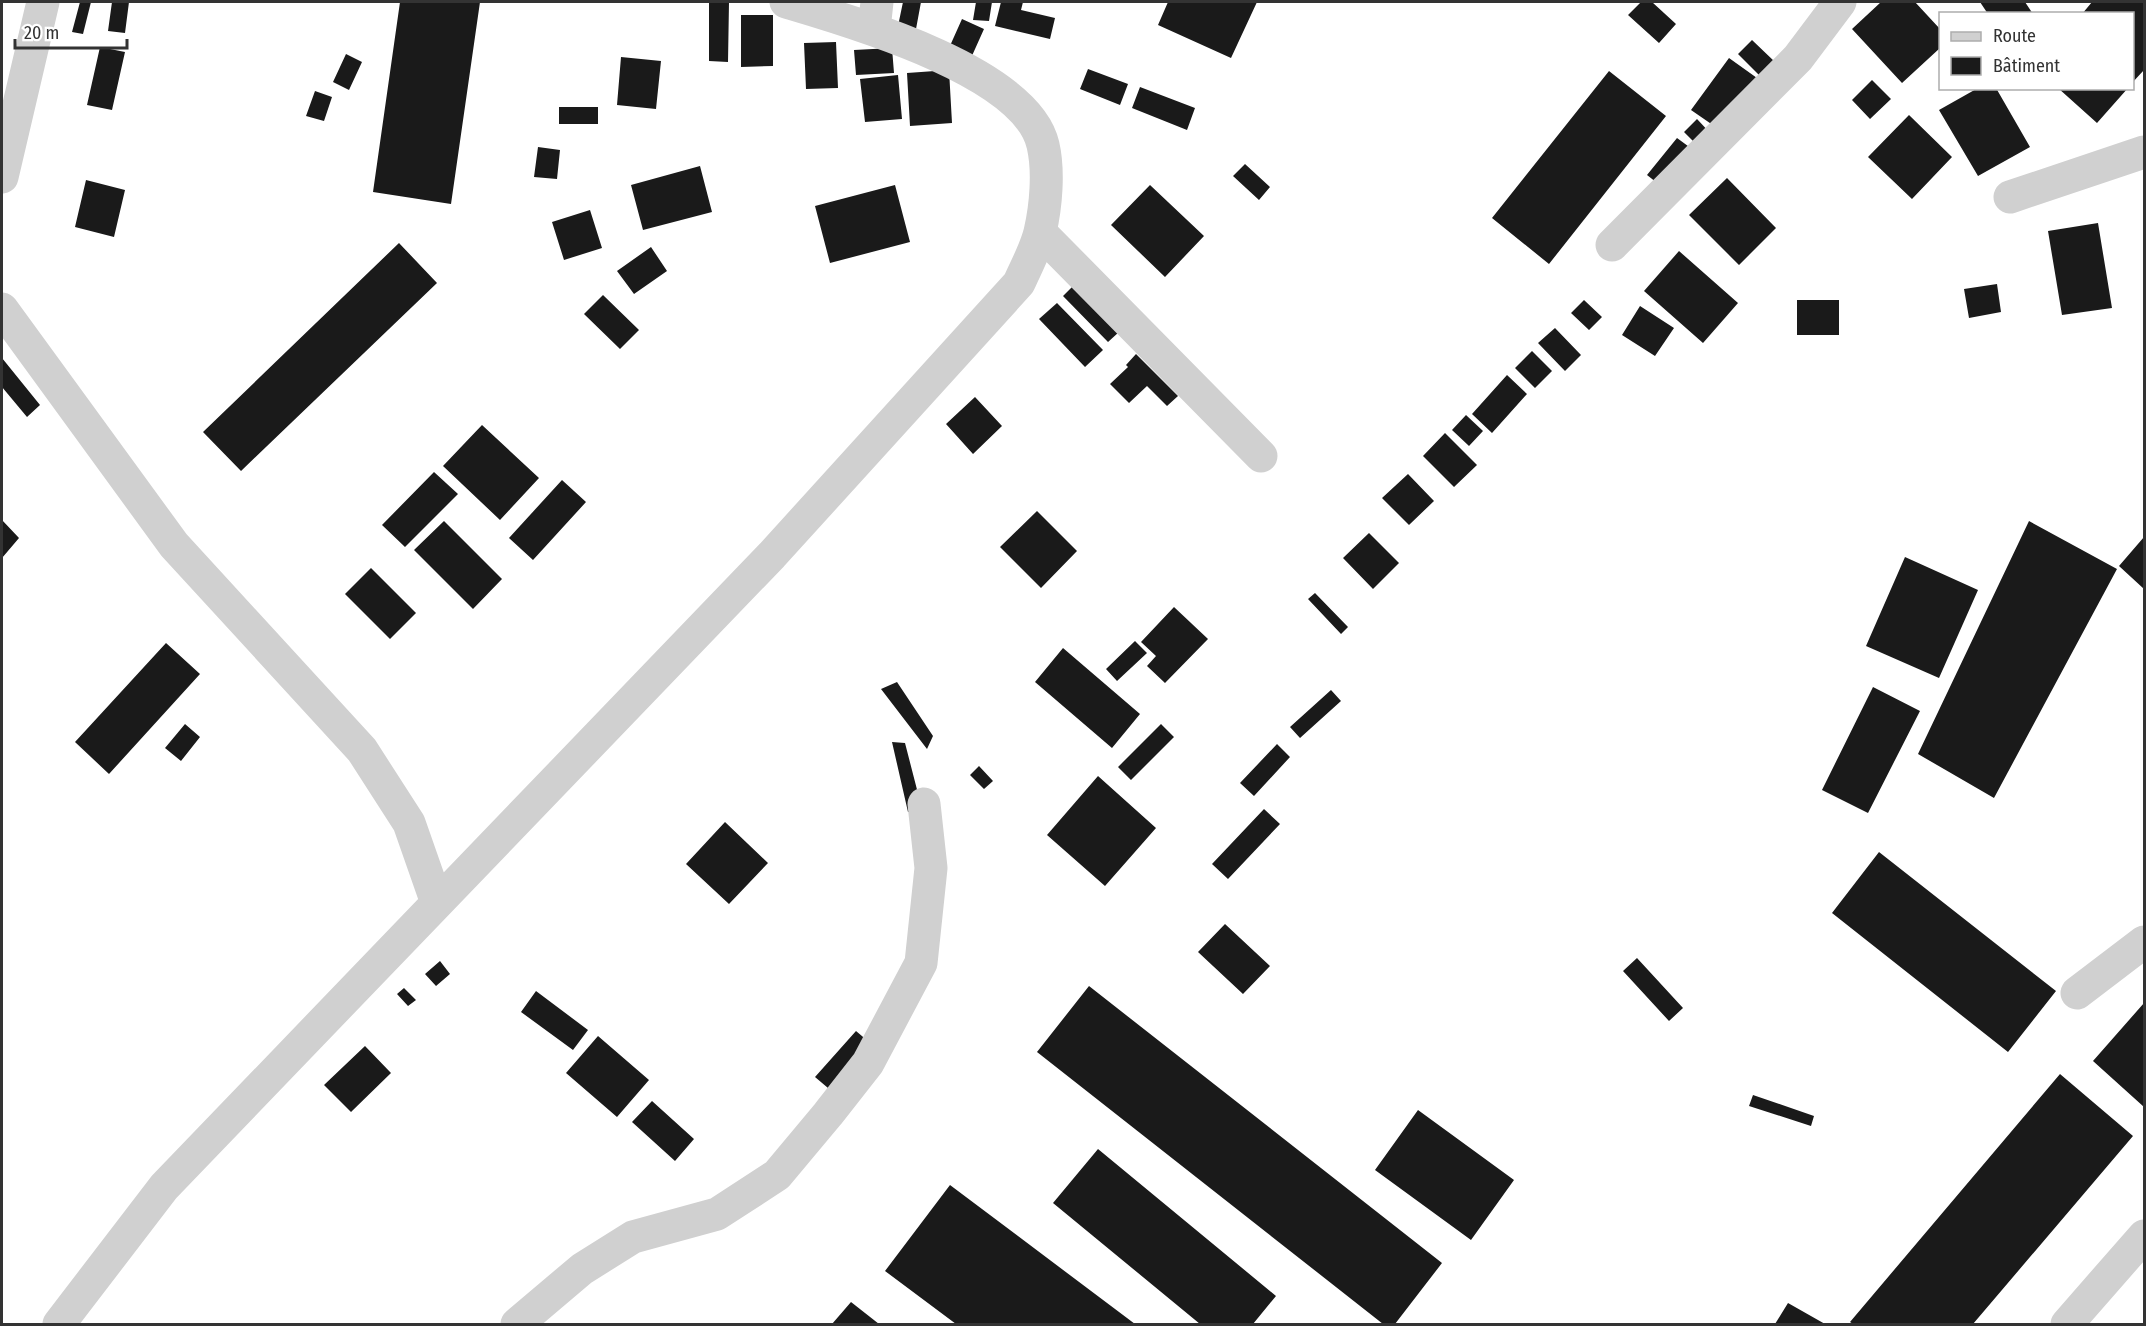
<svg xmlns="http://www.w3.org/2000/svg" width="2146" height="1326" font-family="'Fira Sans Condensed',sans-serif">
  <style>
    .building { fill: #1a1a1a }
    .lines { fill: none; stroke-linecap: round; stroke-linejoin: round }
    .minor { stroke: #d0d0d0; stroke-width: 33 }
  </style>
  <rect width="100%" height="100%" fill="#fff"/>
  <!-- building -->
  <path class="building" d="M 80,2 L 91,2 L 83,34 L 72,32 Z
    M 112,2 L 129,2 L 125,33 L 108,31 Z
    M 400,2 L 480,2 L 451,204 L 373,192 Z
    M 709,2 L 729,2 L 728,62 L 709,61 Z
    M 903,2 L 921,2 L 916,29 L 898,26 Z
    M 976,2 L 992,2 L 989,21 L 973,20 Z
    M 1001,2 L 1023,2 L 1021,10 L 1055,18 L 1050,39 L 995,26 Z
    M 1168,2 L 1257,2 L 1231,58 L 1158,25 Z
    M 1641,2 L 1652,2 L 1676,24 L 1659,43 L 1628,15 Z
    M 1881,2 L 1915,2 L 1940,29 L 1940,48 L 1902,83 L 1852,29 Z
    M 1980,2 L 2025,2 L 2033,14 L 1988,14 Z
    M 2092,2 L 2144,2 L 2144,70 L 2132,83 L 2132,14 L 2082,14 Z
    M 741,15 L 773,15 L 773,66 L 741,67 Z
    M 962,19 L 984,29 L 971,58 L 949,48 Z
    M 1752,40 L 1775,62 L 1760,76 L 1738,54 Z
    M 836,42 L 838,88 L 806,89 L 804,43 Z
    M 100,47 L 125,52 L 112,110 L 87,105 Z
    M 892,48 L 894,73 L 856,75 L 854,50 Z
    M 346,54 L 362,62 L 349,90 L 333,82 Z
    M 621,57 L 661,61 L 656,109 L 617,105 Z
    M 1729,58 L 1757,78 L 1720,130 L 1691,110 Z
    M 1088,69 L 1128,84 L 1120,105 L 1080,89 Z
    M 949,70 L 952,123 L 910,126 L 907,73 Z
    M 1609,71 L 1666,116 L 1549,264 L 1492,218 Z
    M 898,75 L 902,119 L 865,122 L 860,79 Z
    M 1872,80 L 1891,99 L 1870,119 L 1852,100 Z
    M 1140,87 L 1195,108 L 1187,130 L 1132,108 Z
    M 1978,88 L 1996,88 L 2030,147 L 1978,176 L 1939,110 Z
    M 2058,88 L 2128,88 L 2097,123 Z
    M 315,91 L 332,97 L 324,121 L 306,116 Z
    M 559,107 L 598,107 L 598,124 L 559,124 Z
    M 1909,115 L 1952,157 L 1912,199 L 1868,157 Z
    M 1697,119 L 1712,135 L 1699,147 L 1684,132 Z
    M 1677,138 L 1692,149 L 1661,186 L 1647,175 Z
    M 538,147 L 560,150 L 557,179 L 534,177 Z
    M 1245,164 L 1270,187 L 1259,200 L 1233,176 Z
    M 700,166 L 712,212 L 643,230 L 631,185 Z
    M 1727,178 L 1776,228 L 1739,265 L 1689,215 Z
    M 86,180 L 125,190 L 114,237 L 75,227 Z
    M 895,185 L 910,242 L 830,263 L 815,206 Z
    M 1150,185 L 1204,236 L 1165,277 L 1111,225 Z
    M 590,210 L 602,248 L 564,260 L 552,222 Z
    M 2098,223 L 2112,308 L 2062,315 L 2048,231 Z
    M 399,243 L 437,283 L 241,471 L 203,432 Z
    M 651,247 L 667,271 L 634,294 L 617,271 Z
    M 1679,251 L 1738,303 L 1703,343 L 1644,291 Z
    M 1997,284 L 2001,312 L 1969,318 L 1964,289 Z
    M 1074,285 L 1119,332 L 1108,342 L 1063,296 Z
    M 603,295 L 639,330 L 620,349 L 584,314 Z
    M 1584,300 L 1602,317 L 1589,330 L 1571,313 Z
    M 1797,300 L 1839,300 L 1839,335 L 1797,335 Z
    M 1057,303 L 1103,350 L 1085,367 L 1039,319 Z
    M 1640,306 L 1674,328 L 1655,356 L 1622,335 Z
    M 1555,328 L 1581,355 L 1565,371 L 1538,343 Z
    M 1532,351 L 1552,371 L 1535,388 L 1515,368 Z
    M 1136,354 L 1178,396 L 1167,406 L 1147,386 L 1129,403 L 1110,384 L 1128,367 L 1126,365 Z
    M 2,358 L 40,405 L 27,417 L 2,387 Z
    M 1507,375 L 1527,394 L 1492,433 L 1472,414 Z
    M 975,397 L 1002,426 L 973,454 L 946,424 Z
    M 1466,415 L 1483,431 L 1469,446 L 1452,430 Z
    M 482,425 L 539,478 L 500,520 L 443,466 Z
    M 1445,433 L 1477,465 L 1454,487 L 1423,456 Z
    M 434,472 L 458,494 L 405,547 L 382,525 Z
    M 1408,474 L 1434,501 L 1409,525 L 1382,498 Z
    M 562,480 L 586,502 L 533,560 L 509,538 Z
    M 1037,511 L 1077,551 L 1041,588 L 1000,547 Z
    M 2,520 L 19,538 L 2,558 Z
    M 444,521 L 502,579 L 473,609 L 414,550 Z
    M 2029,521 L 2117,569 L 1994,798 L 1918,754 Z
    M 1369,533 L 1399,563 L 1373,589 L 1343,558 Z
    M 2144,537 L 2144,589 L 2119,566 Z
    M 1905,557 L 1978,590 L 1939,678 L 1866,646 Z
    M 371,568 L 416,613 L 390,639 L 345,594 Z
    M 1315,593 L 1348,627 L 1341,634 L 1308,599 Z
    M 1174,607 L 1208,639 L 1165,683 L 1147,666 L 1156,656 L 1141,642 Z
    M 1135,641 L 1147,653 L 1117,681 L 1106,669 Z
    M 166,643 L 200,674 L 109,774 L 75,742 Z
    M 1063,648 L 1140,714 L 1112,748 L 1035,682 Z
    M 897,682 L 933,736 L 927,749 L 881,689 Z
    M 1873,687 L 1920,711 L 1868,813 L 1822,790 Z
    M 1331,690 L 1341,701 L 1300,738 L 1290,727 Z
    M 185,724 L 200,737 L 181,761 L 165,748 Z
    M 1161,724 L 1174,737 L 1131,780 L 1118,767 Z
    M 892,742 L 905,743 L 922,809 L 908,812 Z
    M 1277,744 L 1290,757 L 1254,796 L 1240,783 Z
    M 979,766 L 993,781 L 984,789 L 970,775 Z
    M 1098,776 L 1156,828 L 1105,886 L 1047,835 Z
    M 1264,809 L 1280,824 L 1228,879 L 1212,864 Z
    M 725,822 L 768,863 L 729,904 L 686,864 Z
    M 1879,852 L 2056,991 L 2008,1052 L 1832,913 Z
    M 1225,924 L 1270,966 L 1243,994 L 1198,952 Z
    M 1637,958 L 1683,1008 L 1669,1021 L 1623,971 Z
    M 440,961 L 450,974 L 436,986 L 425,974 Z
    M 1089,986 L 1442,1263 L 1395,1324 L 1383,1324 L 1037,1052 Z
    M 404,988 L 416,1000 L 408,1006 L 397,994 Z
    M 536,991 L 588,1030 L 573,1050 L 521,1012 Z
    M 2144,1003 L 2144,1107 L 2093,1061 Z
    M 856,1031 L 869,1042 L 828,1088 L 815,1077 Z
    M 598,1036 L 649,1080 L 617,1117 L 566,1073 Z
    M 365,1046 L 391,1073 L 351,1112 L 324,1085 Z
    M 2060,1074 L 2133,1136 L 1973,1324 L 1853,1324 L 1850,1322 Z
    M 1753,1095 L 1814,1116 L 1811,1126 L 1749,1106 Z
    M 652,1101 L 694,1139 L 675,1161 L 632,1122 Z
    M 1418,1110 L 1514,1180 L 1471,1240 L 1375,1170 Z
    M 1098,1149 L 1276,1296 L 1253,1324 L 1200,1324 L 1053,1203 Z
    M 950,1185 L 1135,1324 L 956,1324 L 885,1271 Z
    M 851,1302 L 879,1324 L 832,1324 Z
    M 1788,1303 L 1825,1324 L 1775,1324 Z"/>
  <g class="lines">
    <!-- minor -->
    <path class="minor" d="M 874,29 L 877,2
      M 2,177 L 43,2
      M 2010,197 L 2144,152
      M 1040,232 L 1261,456
      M 1612,245 L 1798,58 L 1840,2
      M 2,309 L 174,545 L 362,750 L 409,823 L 437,903
      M 2077,993 L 2144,942
      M 59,1324 L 164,1187 L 772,555 L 1019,283 C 1026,267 1036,249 1040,232 C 1046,206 1049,171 1043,145 C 1026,71 850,21 786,2
      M 517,1324 L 582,1269 L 633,1237 L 717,1214 L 777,1175 L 828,1114 L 868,1063 L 921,963 L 931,868 L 924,804
      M 2067,1324 L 2144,1236"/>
  </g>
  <!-- border -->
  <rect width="2146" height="1326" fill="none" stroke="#333333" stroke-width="6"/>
  <!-- legend -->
  <rect x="1939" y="12" width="195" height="78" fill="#ffffff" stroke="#adadad" stroke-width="1.5"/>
  <rect x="1951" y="32" width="30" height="9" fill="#d0d0d0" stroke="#adadad" stroke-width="1.5"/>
  <text x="1993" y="42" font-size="18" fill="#333333">Route</text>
  <rect x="1951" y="57" width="30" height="18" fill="#1a1a1a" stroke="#adadad" stroke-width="1.5"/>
  <text x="1993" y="72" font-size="18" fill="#333333">Bâtiment</text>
  <!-- scale -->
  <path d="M15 39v9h112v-9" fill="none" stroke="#333333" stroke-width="3"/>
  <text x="24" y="39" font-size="18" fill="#333333" stroke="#ffffff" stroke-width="4.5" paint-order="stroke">20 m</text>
</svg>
